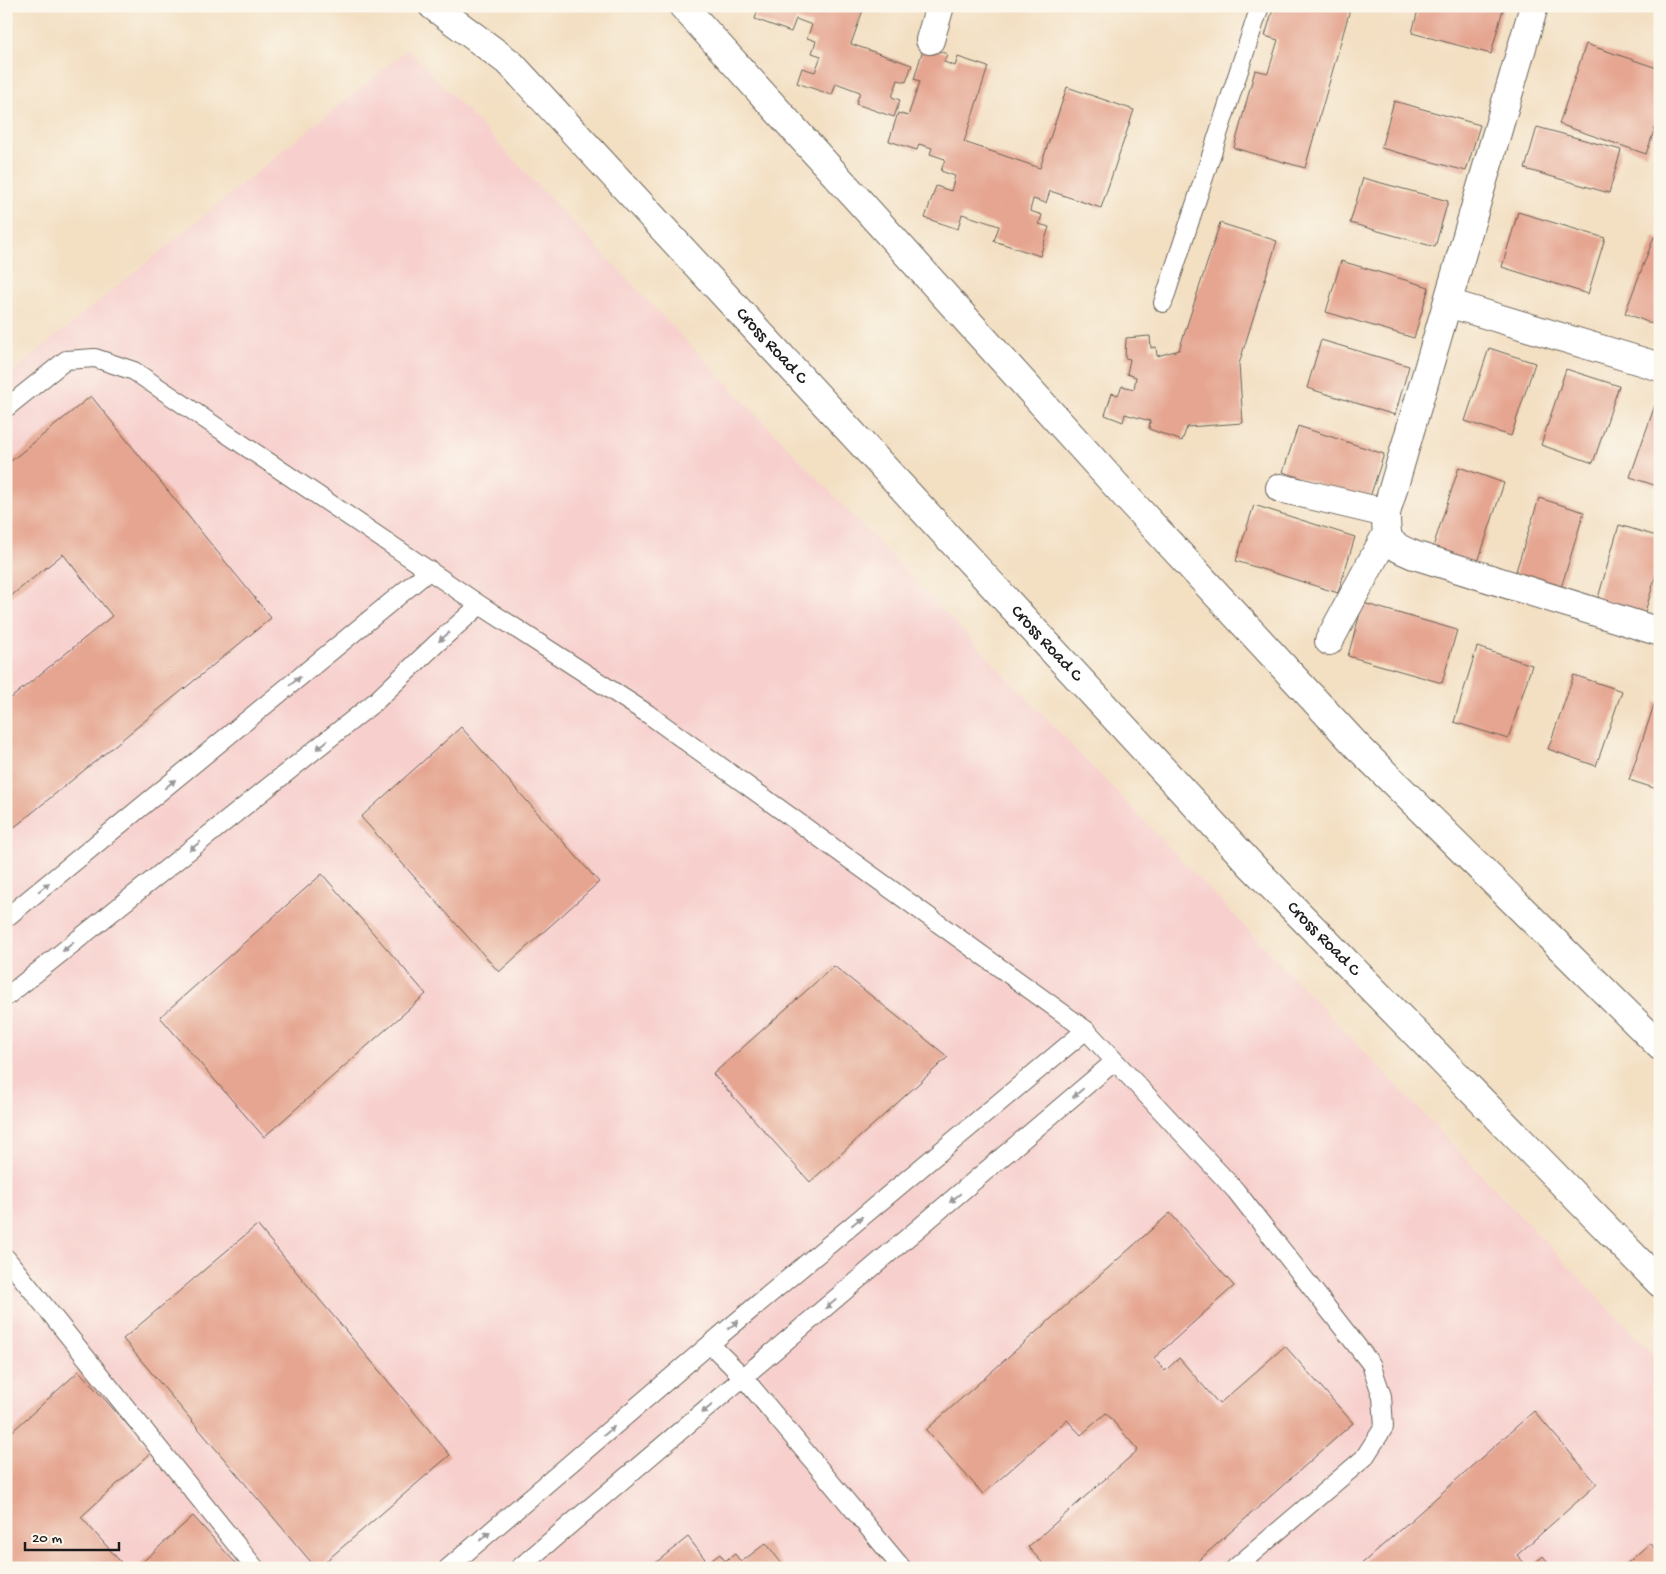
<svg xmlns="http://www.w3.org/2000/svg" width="1666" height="1574" font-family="'Gochi Hand',sans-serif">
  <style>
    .built { fill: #f7d0ce }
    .building { fill: #e5a590 }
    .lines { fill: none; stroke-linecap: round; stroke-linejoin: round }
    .service-casing { stroke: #676056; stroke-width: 20 }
    .minor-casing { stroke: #676056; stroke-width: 30 }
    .tertiary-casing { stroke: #676056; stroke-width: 30 }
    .service { stroke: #fff; stroke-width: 18 }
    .minor { stroke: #fff; stroke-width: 28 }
    .tertiary { stroke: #fff; stroke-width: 28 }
    .oneway { fill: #999 }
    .labels { text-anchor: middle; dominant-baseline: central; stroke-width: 5; stroke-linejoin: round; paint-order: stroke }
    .street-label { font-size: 18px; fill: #1c1c1c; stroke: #fbf7ec }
  </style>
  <rect width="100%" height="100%" fill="#fbf7ec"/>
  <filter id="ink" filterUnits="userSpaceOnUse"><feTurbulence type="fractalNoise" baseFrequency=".02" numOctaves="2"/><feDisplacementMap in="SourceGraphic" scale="10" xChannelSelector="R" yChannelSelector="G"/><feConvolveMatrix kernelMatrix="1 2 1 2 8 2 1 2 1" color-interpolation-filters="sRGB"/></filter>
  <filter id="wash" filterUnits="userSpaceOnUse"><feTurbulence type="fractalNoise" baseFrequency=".0096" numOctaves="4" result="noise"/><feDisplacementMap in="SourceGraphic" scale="20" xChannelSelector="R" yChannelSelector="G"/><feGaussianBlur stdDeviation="1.12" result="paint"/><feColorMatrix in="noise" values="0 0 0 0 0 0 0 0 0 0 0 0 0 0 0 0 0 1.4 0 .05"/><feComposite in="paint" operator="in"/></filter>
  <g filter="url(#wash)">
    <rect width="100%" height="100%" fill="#f3dfc2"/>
    <!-- built -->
    <path class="built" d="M 408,49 L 1660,1362 L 1660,1568 L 6,1568 L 6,377 Z"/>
    <g id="blocks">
      <!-- building -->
      <path class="building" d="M 759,6 L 853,6 L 863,10 L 851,44 L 912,65 L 906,82 L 898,80 L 892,97 L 900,100 L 894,117 L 856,104 L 860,92 L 836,83 L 832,95 L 797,83 L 802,68 L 815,72 L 821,56 L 812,53 L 816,41 L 807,38 L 812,25 L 796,19 L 791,32 L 755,19 Z
        M 1274,6 L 1351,6 L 1305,168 L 1234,148 L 1255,70 L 1268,73 L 1278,40 L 1265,36 Z
        M 1419,6 L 1492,6 L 1503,9 L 1491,54 L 1412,33 Z
        M 1586,44 L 1660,69 L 1660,114 L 1646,154 L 1559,124 Z
        M 924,46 L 947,54 L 944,62 L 955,66 L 958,57 L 988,67 L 964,142 L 1040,168 L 1067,87 L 1134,110 L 1101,208 L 1050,191 L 1046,203 L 1033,199 L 1030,211 L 1042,215 L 1039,224 L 1049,227 L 1040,256 L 994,241 L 999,226 L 962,214 L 958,229 L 925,218 L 936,186 L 951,191 L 955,176 L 941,171 L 945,159 L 930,154 L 932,148 L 919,144 L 917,150 L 889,141 L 898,113 L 908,116 L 920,81 L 914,79 Z
        M 1394,101 L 1480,125 L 1466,171 L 1381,148 Z
        M 1537,127 L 1621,150 L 1609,193 L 1525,169 Z
        M 1363,178 L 1448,201 L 1435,247 L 1350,223 Z
        M 1518,212 L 1605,238 L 1588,294 L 1502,267 Z
        M 1220,223 L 1277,241 L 1239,364 L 1243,423 L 1187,427 L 1182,441 L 1149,429 L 1150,421 L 1125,414 L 1123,422 L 1105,415 L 1112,393 L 1118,395 L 1122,386 L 1134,389 L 1136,377 L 1127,374 L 1130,359 L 1125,358 L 1126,338 L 1150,336 L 1151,348 L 1156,347 L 1157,356 L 1179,350 Z
        M 1654,237 L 1660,239 L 1660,327 L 1625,313 Z
        M 1341,261 L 1429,287 L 1414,338 L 1326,312 Z
        M 1321,340 L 1409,366 L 1395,415 L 1307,388 Z
        M 1489,348 L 1535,363 L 1511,436 L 1465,421 Z
        M 1566,369 L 1619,386 L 1593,463 L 1541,445 Z
        M 91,396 L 271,618 L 6,834 L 6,702 L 112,616 L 63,554 L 6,600 L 6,465 Z
        M 1655,405 L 1660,407 L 1660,487 L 1630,477 Z
        M 1298,426 L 1384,454 L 1369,500 L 1283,472 Z
        M 1459,467 L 1504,483 L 1477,565 L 1432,550 Z
        M 1539,498 L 1584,512 L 1561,588 L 1515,574 Z
        M 1254,505 L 1355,537 L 1338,593 L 1236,561 Z
        M 1619,525 L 1660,537 L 1660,561 L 1643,619 L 1596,605 Z
        M 1363,603 L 1457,630 L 1442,683 L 1348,656 Z
        M 1477,647 L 1532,665 L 1508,739 L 1454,722 Z
        M 1574,675 L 1622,691 L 1596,766 L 1548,749 Z
        M 1655,702 L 1660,704 L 1660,790 L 1629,780 Z
        M 461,727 L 599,882 L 499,972 L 361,817 Z
        M 322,874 L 426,994 L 264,1137 L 160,1017 Z
        M 834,966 L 948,1057 L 810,1182 L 713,1074 Z
        M 1170,1213 L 1234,1286 L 1154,1358 L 1165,1371 L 1179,1358 L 1219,1404 L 1285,1346 L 1353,1423 L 1190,1568 L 1047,1568 L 1028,1547 L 1138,1450 L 1106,1413 L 1081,1435 L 1067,1420 L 983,1494 L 926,1430 Z
        M 257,1225 L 450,1455 L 318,1568 L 316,1568 L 123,1339 Z
        M 79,1371 L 152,1452 L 81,1517 L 126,1568 L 6,1568 L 6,1437 Z
        M 1534,1411 L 1597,1484 L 1517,1555 L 1529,1568 L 1357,1568 Z
        M 193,1516 L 240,1568 L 136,1568 Z
        M 688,1537 L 708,1563 L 720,1554 L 725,1561 L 735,1554 L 741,1562 L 766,1543 L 785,1568 L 649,1568 Z
        M 1650,1543 L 1660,1555 L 1660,1568 L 1622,1568 Z
        M 1543,1556 L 1553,1568 L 1529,1568 Z"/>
    </g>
  </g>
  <g filter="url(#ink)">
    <use href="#blocks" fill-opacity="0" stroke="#676056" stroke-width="1"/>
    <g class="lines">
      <!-- service casing -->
      <g class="service-casing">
        <path id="service" d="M 1163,303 L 1260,6
          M 6,408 L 66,360 L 95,358 L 134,371 L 480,605 L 648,714 L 1086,1030 L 1236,1191 L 1371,1364 L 1382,1396 L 1384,1427 L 1364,1458 L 1235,1568
          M 6,918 L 430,570
          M 6,997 L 376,701 L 436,644 L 480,605
          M 6,1258 L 255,1568
          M 710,1344 L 744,1378 L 902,1568
          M 448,1568 L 710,1344 L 1086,1030
          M 519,1568 L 1115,1061"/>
      </g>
      <!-- minor casing -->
      <g class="minor-casing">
        <path id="minor" d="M 683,6 L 1132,503 L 1357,746 L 1660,1046
          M 1534,6 L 1386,513 C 1386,541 1387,544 1414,555 L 1660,632
          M 930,40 L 940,6
          M 1448,303 L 1660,367
          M 1280,488 L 1386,513
          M 1329,641 L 1386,535"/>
      </g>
      <!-- tertiary casing -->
      <g class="tertiary-casing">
        <g id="tertiary">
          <path id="s1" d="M 433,6 L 511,64 L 1252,866 L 1660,1283"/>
        </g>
      </g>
      <!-- service -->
      <use href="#service" class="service"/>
      <!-- minor -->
      <use href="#minor" class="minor"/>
      <!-- tertiary -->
      <use href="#tertiary" class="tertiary"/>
    </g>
    <!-- one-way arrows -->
    <defs><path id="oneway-solid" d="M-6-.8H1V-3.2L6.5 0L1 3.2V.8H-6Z" transform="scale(1.25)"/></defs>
    <g class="oneway">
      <use href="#oneway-solid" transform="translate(444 637) rotate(139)"/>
      <use href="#oneway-solid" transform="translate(295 681) rotate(-39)"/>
      <use href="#oneway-solid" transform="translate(322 745) rotate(141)"/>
      <use href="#oneway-solid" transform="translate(170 784) rotate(-39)"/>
      <use href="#oneway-solid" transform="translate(195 846) rotate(141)"/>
      <use href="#oneway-solid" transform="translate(44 887) rotate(-39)"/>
      <use href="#oneway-solid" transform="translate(68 947) rotate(141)"/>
      <use href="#oneway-solid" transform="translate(1078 1093) rotate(140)"/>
      <use href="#oneway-solid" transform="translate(955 1198) rotate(140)"/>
      <use href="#oneway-solid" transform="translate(857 1221) rotate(-40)"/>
      <use href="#oneway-solid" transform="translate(831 1304) rotate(140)"/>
      <use href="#oneway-solid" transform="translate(733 1325) rotate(-40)"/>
      <use href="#oneway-solid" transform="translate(707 1409) rotate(140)"/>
      <use href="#oneway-solid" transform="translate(609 1431) rotate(-41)"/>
      <use href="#oneway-solid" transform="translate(485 1536) rotate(-41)"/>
    </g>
  </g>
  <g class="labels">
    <!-- street labels -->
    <g class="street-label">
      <text stroke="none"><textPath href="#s1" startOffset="481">Cross Road C</textPath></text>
      <text stroke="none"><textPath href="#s1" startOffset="886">Cross Road C</textPath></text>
      <text stroke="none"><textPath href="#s1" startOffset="1291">Cross Road C</textPath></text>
    </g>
  </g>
  <!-- margin -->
  <rect width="1666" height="1574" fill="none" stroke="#fbf7ec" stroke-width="25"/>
  <!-- scale -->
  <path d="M25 1542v8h94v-8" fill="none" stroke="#1c1c1c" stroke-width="2.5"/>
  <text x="32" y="1542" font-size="15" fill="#1c1c1c" stroke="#fbf7ec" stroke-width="4" paint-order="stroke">20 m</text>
</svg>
